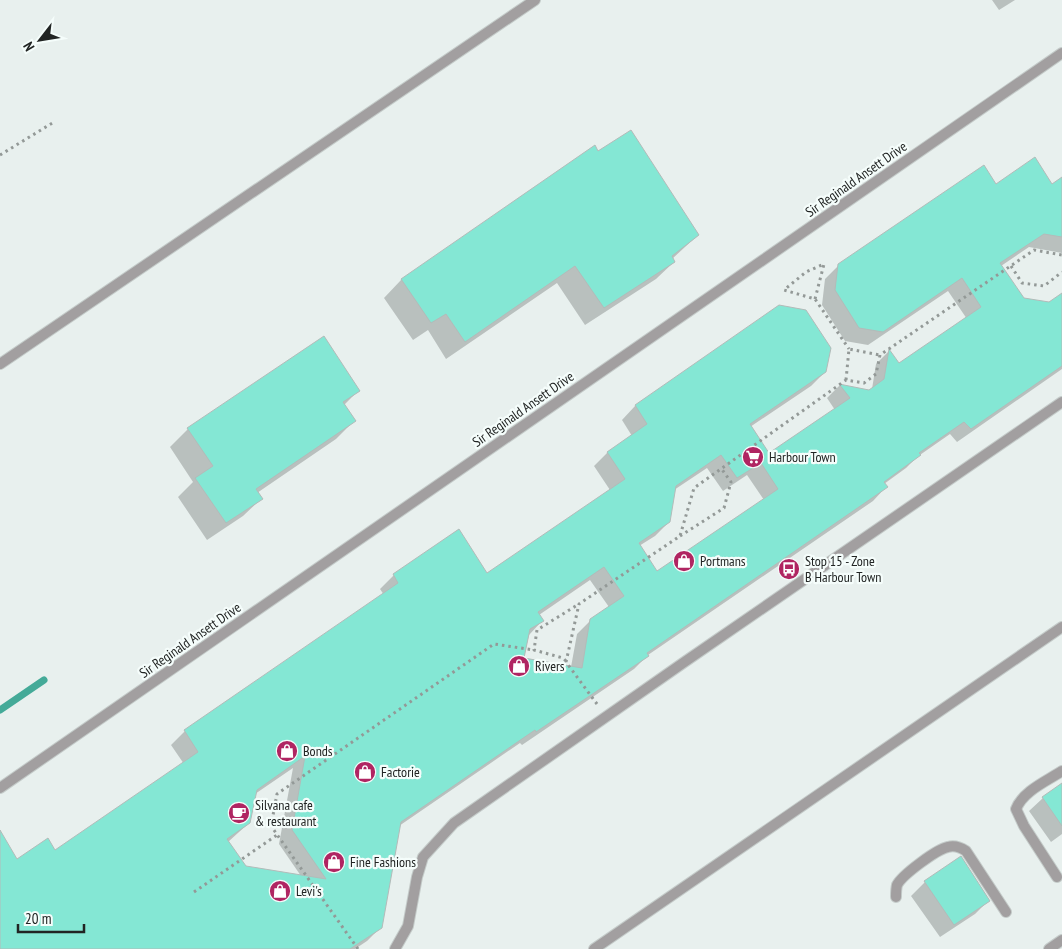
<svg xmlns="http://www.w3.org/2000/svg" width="1062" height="949" font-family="'PT Sans Narrow',sans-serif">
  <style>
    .shadow { fill: #0003; fill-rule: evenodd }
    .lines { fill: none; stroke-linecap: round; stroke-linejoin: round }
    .stream { stroke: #44aa98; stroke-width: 7 }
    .building { fill: #84e7d4; stroke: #b3bbb9; fill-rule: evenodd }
    .service-casing { stroke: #c4cbc9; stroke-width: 12 }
    .path { stroke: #939997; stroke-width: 3; stroke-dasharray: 2.5 4; stroke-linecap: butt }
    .service { stroke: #a29fa0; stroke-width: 10 }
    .labels { text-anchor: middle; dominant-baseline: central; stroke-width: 4.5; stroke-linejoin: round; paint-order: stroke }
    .street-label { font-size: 14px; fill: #212423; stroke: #f5fdfb }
    .poi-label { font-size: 14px; fill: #212423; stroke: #f5fdfb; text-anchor: start }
  </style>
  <rect width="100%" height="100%" fill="#e8f0ee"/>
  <!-- shadow -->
  <path class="shadow" d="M 992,0 L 1015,0 L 999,10 Z
    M 595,147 L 598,153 L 698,235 L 672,259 L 674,262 L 656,279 L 585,325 L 557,283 L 446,359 L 428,330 L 413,340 L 384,298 L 401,280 Z
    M 1062,178 L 1062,253 L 1029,247 L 1001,266 L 1023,299 L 1049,303 L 1062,295 L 1062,369 L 957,442 L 950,434 L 917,457 L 906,468 L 884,484 L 886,487 L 873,501 L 648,655 L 634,669 L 522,745 L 520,743 L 399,826 L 381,927 L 367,941 L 355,949 L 0,949 L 0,833 L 16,860 L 55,852 L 184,764 L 171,745 L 185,731 L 384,595 L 380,589 L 394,575 L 458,530 L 487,575 L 610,490 L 594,466 L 607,453 L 632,436 L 622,420 L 635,406 L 779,306 L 825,372 L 811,386 L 750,427 L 768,455 L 835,410 L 827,398 L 840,385 L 869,391 L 872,389 L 876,364 L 889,351 L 899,365 L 967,319 L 948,291 L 868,345 L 845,341 L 822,305 L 825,279 L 839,265 L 996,185 L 1051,186 ZM 707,468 L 723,491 L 747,475 L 764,500 L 657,573 L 639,546 L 655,536 L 669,522 L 674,490 ZM 590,580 L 609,607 L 591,620 L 577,634 L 571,667 L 523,660 L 529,635 L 542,621 L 539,615 ZM 293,768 L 279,844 L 301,876 L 245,867 L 228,842 L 249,823 L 255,794 Z
    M 358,391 L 344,405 L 354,421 L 336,439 L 257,493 L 261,499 L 243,516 L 207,540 L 178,497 L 193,482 L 170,447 L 188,429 Z
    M 1062,785 L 1062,834 L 1051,842 L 1029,811 L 1043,798 Z
    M 925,882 L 989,900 L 975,914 L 940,937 L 911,896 Z"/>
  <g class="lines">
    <!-- stream -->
    <path class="stream" d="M 0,710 L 44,680"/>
  </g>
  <!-- building -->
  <path class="building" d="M 631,130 L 699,235 L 672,256 L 675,262 L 604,308 L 575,266 L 465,342 L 446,314 L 431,323 L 401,279 L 595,145 L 598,151 Z
    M 1035,157 L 1052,184 L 1062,177 L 1062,237 L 1044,234 L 1000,263 L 1024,298 L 1049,302 L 1062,293 L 1062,366 L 971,429 L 964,422 L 919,453 L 921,455 L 884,482 L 888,487 L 647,653 L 649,656 L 536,732 L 535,730 L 401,822 L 382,928 L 350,949 L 0,949 L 0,830 L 17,859 L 48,838 L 55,850 L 198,752 L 184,730 L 398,583 L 393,574 L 459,529 L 487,573 L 625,479 L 607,452 L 647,424 L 635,405 L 779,305 L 806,310 L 831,348 L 826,372 L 750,424 L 769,453 L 850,398 L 839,384 L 869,390 L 884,379 L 889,349 L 899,363 L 981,307 L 962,278 L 883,332 L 859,328 L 835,290 L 838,264 L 984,165 L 996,184 ZM 721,455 L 737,478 L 761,463 L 778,489 L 657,571 L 639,543 L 670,522 L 676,486 ZM 604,567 L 624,596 L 590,619 L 582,668 L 524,658 L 530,629 L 544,621 L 538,612 ZM 305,756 L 292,830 L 326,879 L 246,866 L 227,839 L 250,823 L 257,790 Z
    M 324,336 L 360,391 L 343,402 L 356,421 L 256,489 L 263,499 L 226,523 L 195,478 L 213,466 L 187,428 Z
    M 1062,783 L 1062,826 L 1042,797 Z
    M 961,856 L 990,901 L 954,925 L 924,881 Z"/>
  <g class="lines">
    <!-- service casing -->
    <g class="service-casing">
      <path id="service" d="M 0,364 L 535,0
        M 0,788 L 1062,53
        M 1057,877 L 1024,826 L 1016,809 C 1023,791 1047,781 1062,771
        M 896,897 C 896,893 896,889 897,885 C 902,875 937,849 948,847 C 955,845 960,847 966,851 L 1006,912
        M 395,949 L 408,926 L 417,877 L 423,857 L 454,823 L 683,663 L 1062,402
        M 594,949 L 1062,627
        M 1049,949 L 1062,940"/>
    </g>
    <!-- path -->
    <path class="path" d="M 0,155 L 54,122
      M 1011,266 L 1022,283 L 1044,286 L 1062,272
      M 815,299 L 824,264 L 806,272 L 784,290 L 815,299 L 849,349
      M 846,380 L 849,349 L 880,355
      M 680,536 L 724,508 L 731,482 L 721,468
      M 566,661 L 563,658 L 534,650 L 537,630 L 579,604
      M 597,704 L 566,662 L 579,604 L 680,536 L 694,488 L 846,380 L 864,383 L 876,374 L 880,355 L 1034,250 L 1062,255
      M 194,892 L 277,835
      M 358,949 L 271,826 L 277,794 L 494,644 L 534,650"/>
    <!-- service -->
    <use href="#service" class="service"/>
  </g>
  <!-- icons -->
  <defs>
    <g id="supermarket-disc" transform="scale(1.125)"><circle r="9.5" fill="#b02562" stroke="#f5fdfb"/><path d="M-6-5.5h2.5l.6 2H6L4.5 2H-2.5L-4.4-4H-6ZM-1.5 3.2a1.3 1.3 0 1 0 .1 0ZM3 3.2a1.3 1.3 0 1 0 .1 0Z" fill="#fff"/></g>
    <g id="shop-disc" transform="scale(1.125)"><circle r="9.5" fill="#b02562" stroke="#f5fdfb"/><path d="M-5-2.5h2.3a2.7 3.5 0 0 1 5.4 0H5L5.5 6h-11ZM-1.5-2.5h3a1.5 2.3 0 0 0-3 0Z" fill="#fff"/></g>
    <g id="bus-disc" transform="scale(1.125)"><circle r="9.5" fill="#b02562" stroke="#f5fdfb"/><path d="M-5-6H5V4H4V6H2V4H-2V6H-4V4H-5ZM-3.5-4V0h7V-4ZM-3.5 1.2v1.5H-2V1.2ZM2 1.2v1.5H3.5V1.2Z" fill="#fff"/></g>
    <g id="cafe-disc" transform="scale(1.125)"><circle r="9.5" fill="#b02562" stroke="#f5fdfb"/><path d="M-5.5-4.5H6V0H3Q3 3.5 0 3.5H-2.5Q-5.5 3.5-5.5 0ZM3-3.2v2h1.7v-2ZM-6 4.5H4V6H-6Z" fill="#fff"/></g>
  </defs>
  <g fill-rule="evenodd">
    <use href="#supermarket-disc" x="753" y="457"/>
    <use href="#shop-disc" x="684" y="561"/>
    <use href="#bus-disc" x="789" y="569"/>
    <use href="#shop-disc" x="519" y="666"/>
    <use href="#shop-disc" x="287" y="751"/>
    <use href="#shop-disc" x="365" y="772"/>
    <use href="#cafe-disc" x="239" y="813"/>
    <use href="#shop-disc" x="334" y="862"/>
    <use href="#shop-disc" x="280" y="891"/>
  </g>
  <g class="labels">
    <!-- street labels -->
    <g class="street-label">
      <text transform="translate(856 179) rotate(-35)">Sir Reginald Ansett Drive</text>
      <text transform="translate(523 409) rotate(-35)">Sir Reginald Ansett Drive</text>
      <text transform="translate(190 640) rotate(-35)">Sir Reginald Ansett Drive</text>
    </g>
    <!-- poi labels -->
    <g class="poi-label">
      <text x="769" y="457">Harbour Town</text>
      <text x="700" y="561">Portmans</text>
      <text x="805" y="561">Stop 15 - Zone<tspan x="805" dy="16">B Harbour Town</tspan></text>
      <text x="535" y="666">Rivers</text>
      <text x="303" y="751">Bonds</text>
      <text x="381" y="772">Factorie</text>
      <text x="255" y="805">Silvana cafe<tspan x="255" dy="16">&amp; restaurant</tspan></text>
      <text x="350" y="862">Fine Fashions</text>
      <text x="296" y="891">Levi's</text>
    </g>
  </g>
  <!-- north arrow -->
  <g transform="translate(40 40) rotate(239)" stroke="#f5fdfb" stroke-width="4" paint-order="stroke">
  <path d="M0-4L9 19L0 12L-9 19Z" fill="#212423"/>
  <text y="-8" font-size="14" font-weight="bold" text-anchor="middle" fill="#212423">N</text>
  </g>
  <!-- scale -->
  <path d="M18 924v8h66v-8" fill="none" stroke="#212423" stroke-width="2.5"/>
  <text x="25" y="924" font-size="15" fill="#212423" stroke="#f5fdfb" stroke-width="4" paint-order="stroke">20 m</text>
</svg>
